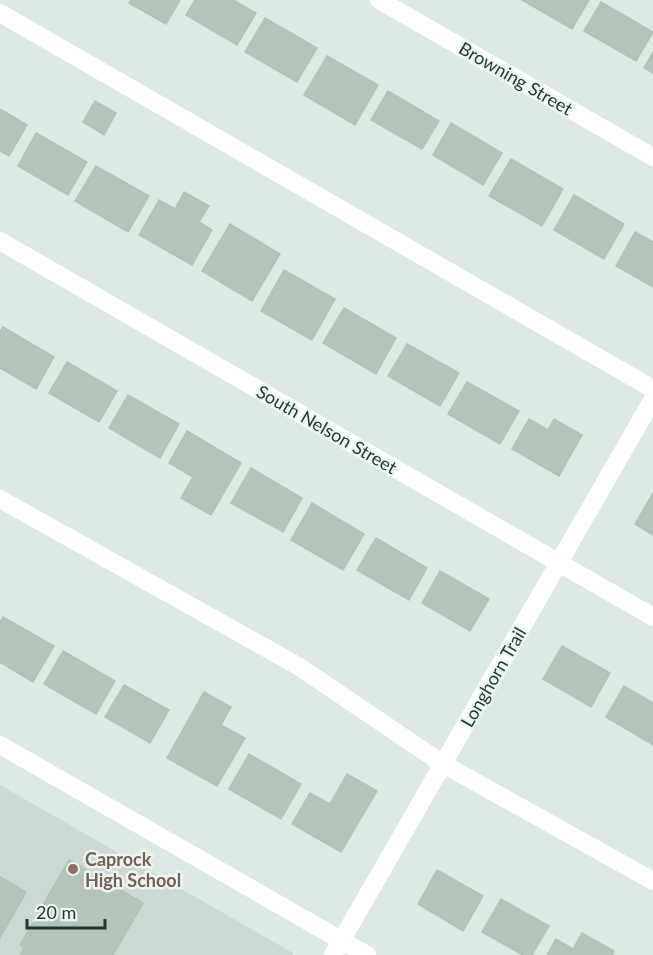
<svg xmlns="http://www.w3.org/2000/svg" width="653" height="955" font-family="Lato,sans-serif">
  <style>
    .built { fill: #cbd9d2 }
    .building { fill: #b3c4bb; stroke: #b0c3b9; stroke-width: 1.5 }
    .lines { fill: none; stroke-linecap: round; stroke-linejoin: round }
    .minor { stroke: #fff; stroke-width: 18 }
    .education-dot { fill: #8d6e63; stroke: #edf6f1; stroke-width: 2 }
    .labels { text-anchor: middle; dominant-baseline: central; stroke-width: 5; stroke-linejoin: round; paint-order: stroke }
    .street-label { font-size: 18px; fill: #1f392f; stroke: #edf6f1 }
    .education-label { font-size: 18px; font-weight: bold; fill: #785e54; stroke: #edf6f1; text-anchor: start }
  </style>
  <rect width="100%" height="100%" fill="#ddeae3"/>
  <!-- built -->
  <path class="built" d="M 0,785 L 293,953 L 293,955 L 0,955 Z"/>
  <!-- building -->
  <path class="building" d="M 131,0 L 180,0 L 166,24 L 129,3 Z
    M 195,0 L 233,0 L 256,13 L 237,45 L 186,15 Z
    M 522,0 L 589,0 L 572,29 Z
    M 601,2 L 653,32 L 636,61 L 584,31 Z
    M 265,18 L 317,48 L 297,82 L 245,52 Z
    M 653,52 L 653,73 L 644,68 Z
    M 327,56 L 378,85 L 355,125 L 304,95 Z
    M 388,91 L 439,121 L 422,149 L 371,120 Z
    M 95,101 L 116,113 L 104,135 L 83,122 Z
    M 0,109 L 27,125 L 9,156 L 0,151 Z
    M 451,123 L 502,153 L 483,185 L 433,155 Z
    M 36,133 L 87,162 L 68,195 L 18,166 Z
    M 511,159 L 563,189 L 542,226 L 489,196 Z
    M 96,166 L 149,196 L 128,232 L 75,201 Z
    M 184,192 L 209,206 L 199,222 L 212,230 L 192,265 L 139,235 L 159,200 L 175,209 Z
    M 574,195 L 624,224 L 604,259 L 554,230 Z
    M 230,224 L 280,254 L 252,301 L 202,271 Z
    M 635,232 L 653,242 L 653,287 L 616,266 Z
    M 284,270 L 335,299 L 312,340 L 261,311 Z
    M 344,308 L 396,338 L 376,374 L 323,343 Z
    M 3,327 L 54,357 L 36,389 L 0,368 L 0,332 Z
    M 407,344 L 459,373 L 440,406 L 388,376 Z
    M 67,362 L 117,391 L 99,422 L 49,393 Z
    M 467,382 L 519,411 L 500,444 L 448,414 Z
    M 128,395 L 179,424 L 160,458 L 109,428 Z
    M 529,419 L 548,430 L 554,419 L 582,435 L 559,476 L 512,449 Z
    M 187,431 L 241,463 L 211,515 L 181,498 L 193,477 L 169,463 Z
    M 251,468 L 302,498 L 283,532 L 231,503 Z
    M 653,493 L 653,535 L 635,524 Z
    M 312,503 L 364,534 L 343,570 L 291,540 Z
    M 376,538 L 427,568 L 409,600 L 357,570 Z
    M 440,571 L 489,599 L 470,631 L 422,603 Z
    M 3,617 L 54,646 L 33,682 L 0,662 L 0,622 Z
    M 562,646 L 610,673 L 591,707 L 543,679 Z
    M 63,651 L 115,681 L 96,714 L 44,684 Z
    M 124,685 L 169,710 L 150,743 L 105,717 Z
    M 624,686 L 653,703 L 653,745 L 606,717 Z
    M 204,692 L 231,707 L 221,725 L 245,738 L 217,786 L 167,758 Z
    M 249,754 L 301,784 L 281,819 L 229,789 Z
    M 347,774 L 377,791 L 341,852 L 292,824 L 310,793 L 330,804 Z
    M 69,860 L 143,903 L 113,955 L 20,955 L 24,948 L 20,945 Z
    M 437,870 L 483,896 L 463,931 L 418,904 Z
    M 0,877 L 26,892 L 0,938 Z
    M 501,899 L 549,926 L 532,955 L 523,955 L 482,932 Z
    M 582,933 L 614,951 L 612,955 L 547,955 L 556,939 L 573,949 Z"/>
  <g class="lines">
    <!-- minor -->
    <path class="minor" d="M 379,0 L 653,157
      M 0,13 L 653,389
      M 0,241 L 653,617
      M 0,499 L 298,666 L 443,764 L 653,881
      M 0,745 L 367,955
      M 333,955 L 653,399"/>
  </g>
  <!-- markers -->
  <circle class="education-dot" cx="73" cy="869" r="6"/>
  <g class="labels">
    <!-- street labels -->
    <g class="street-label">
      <text transform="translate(516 78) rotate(30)">Browning Street</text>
      <text transform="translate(327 429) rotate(30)">South Nelson Street</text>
      <text transform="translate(493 677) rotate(-60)">Longhorn Trail</text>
    </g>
    <!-- education labels -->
    <g class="education-label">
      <text x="85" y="859">Caprock<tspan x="85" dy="21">High School</tspan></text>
    </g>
  </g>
  <!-- scale -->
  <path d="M27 919v9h78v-9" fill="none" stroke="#1f392f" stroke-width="3"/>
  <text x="36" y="919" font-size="18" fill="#1f392f" stroke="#edf6f1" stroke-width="4.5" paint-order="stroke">20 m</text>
</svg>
